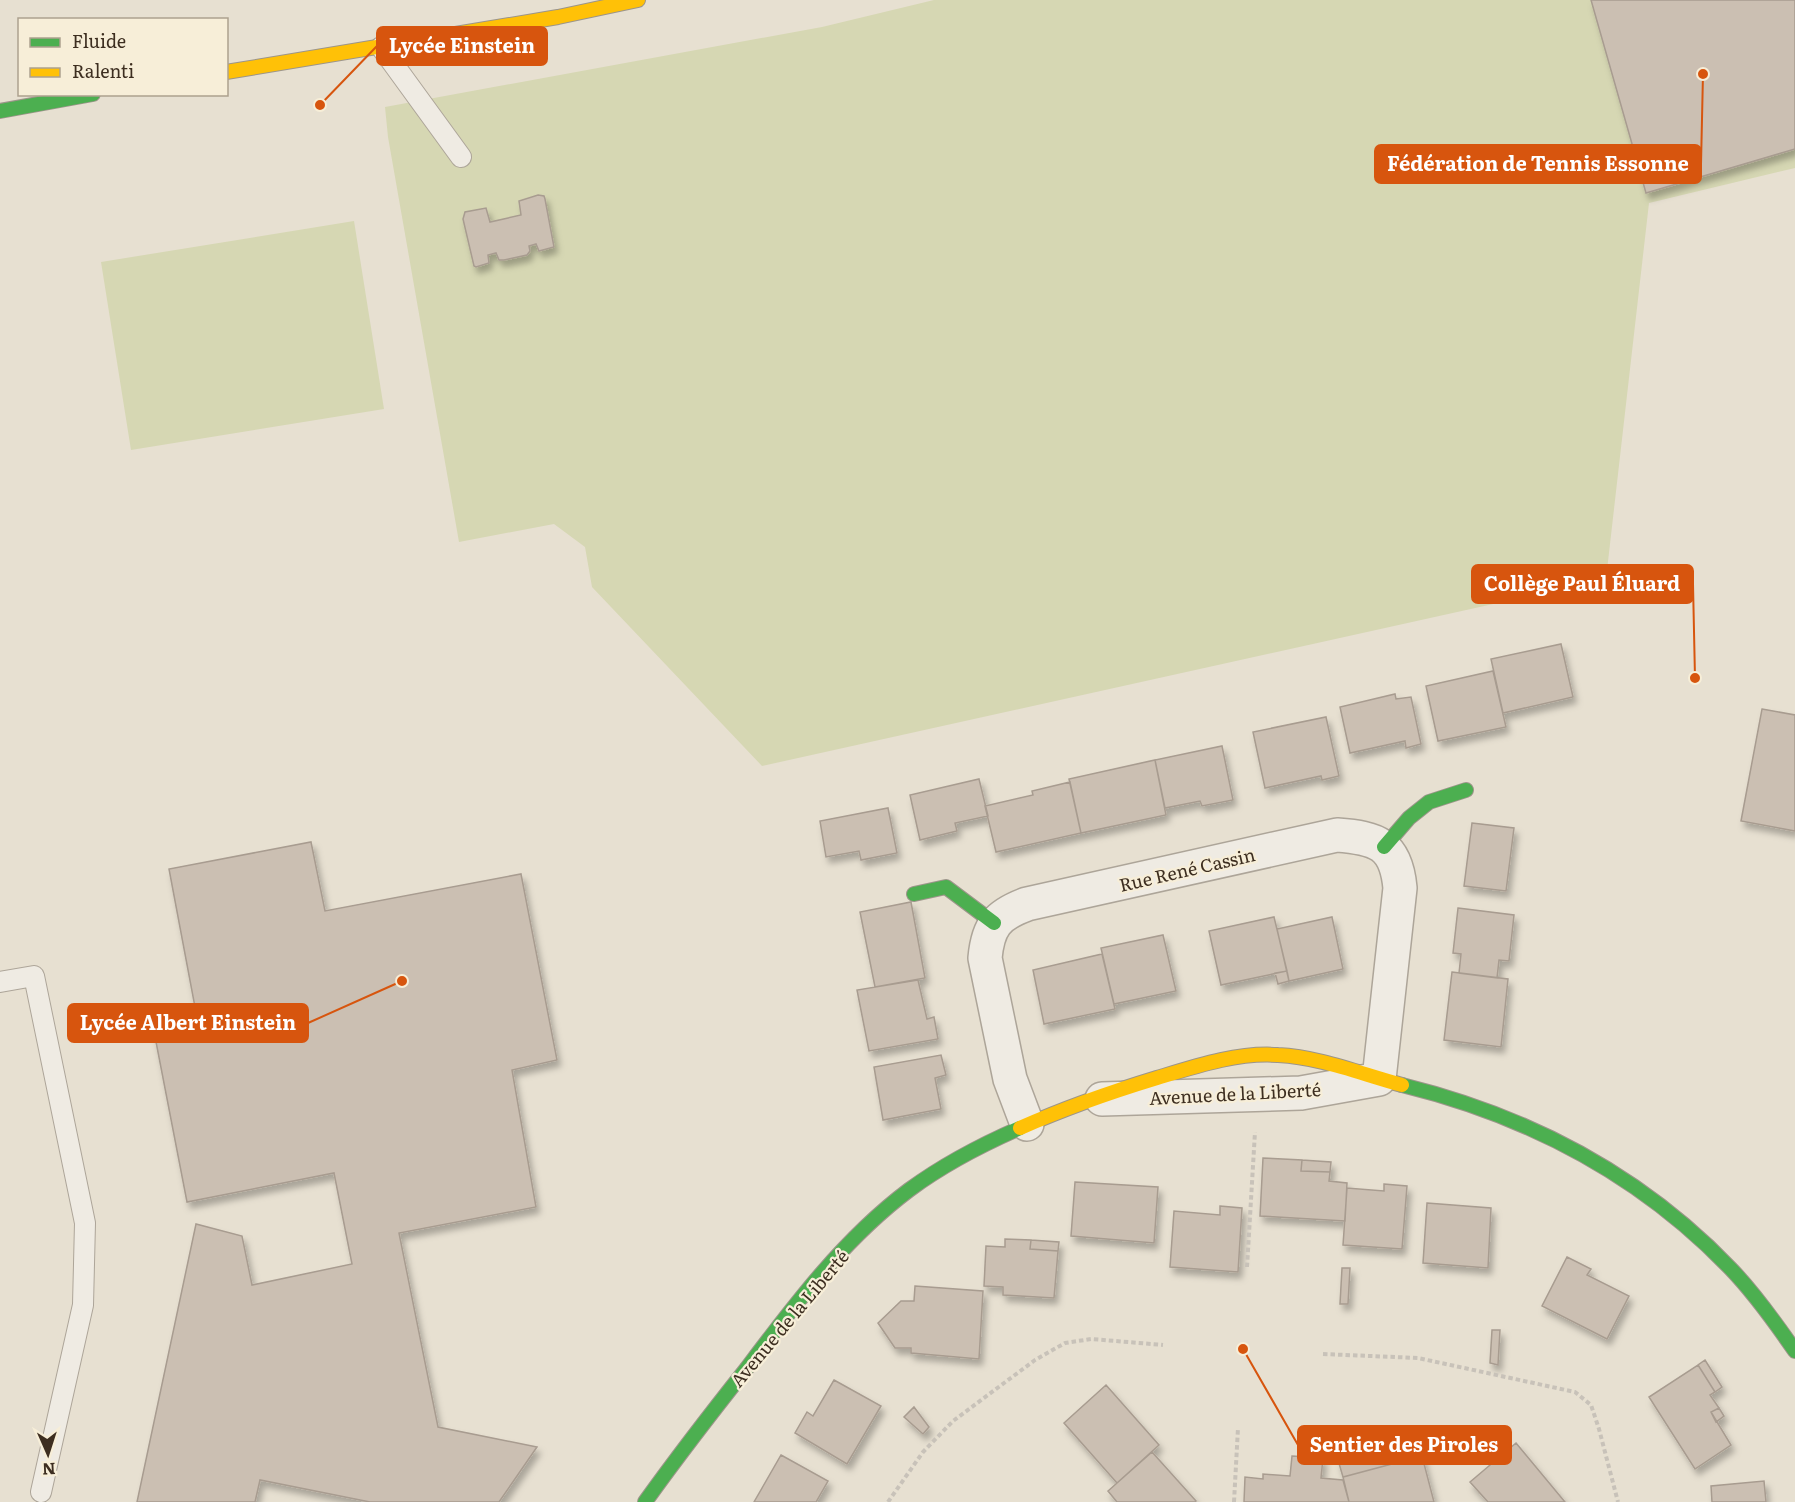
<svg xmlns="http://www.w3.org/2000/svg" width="1795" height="1502" font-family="Literata,serif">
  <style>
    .green { fill: #d6d7b3 }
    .building { fill: #cbbfb2; stroke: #a89c90; stroke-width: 1.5; filter: url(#shadow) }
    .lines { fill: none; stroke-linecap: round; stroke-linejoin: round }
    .lane-casing { stroke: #ada599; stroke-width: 22 }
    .street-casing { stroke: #ada599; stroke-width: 36 }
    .fast-casing { stroke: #9c958a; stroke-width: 16 }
    .slow-casing { stroke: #9c958a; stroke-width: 16 }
    .path { stroke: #c8c2b9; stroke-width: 4; stroke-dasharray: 4.5 3; stroke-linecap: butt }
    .lane { stroke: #efebe3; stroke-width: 20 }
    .street { stroke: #efebe3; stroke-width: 33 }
    .fast { stroke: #4caf50; stroke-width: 14 }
    .slow { stroke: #ffc107; stroke-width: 14 }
    .labels { text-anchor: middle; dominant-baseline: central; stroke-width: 4.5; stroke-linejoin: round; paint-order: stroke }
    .street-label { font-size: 18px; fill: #3d2e20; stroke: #f7eed8 }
    .leader { fill: none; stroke: #d7550e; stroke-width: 2 }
    .callout-dot { fill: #d7550e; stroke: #f7eed8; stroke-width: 2 }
    .callout { fill: #d7550e; stroke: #d7550e; stroke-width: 2 }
    .callout-label { font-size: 20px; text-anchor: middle; font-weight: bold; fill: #fff }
  </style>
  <defs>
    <filter id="shadow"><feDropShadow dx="3.5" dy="6" stdDeviation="3" flood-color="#0004"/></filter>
  </defs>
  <rect width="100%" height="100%" fill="#e7e0d1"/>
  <!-- green -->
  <path class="green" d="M 934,0 L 1795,0 L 1795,168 L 1649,203 L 1606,579 L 762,766 L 592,587 L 585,547 L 554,524 L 459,542 L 388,137 L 385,107 L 822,27 Z
    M 354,221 L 384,409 L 131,450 L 101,262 Z"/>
  <!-- building -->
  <path class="building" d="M 1591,0 L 1795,0 L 1795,149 L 1646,193 Z
    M 538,195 L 544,196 L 545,199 L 554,247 L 539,251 L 536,244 L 529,246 L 530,251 L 527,255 L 504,260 L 499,260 L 496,253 L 488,255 L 489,263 L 476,267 L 474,266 L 463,219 L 465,212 L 486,208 L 490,222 L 521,215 L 519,201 Z
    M 1561,644 L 1573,697 L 1503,713 L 1491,659 Z
    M 1493,671 L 1506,727 L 1438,741 L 1426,686 Z
    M 1395,694 L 1396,699 L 1411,697 L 1421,744 L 1406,748 L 1405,741 L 1350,753 L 1340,707 Z
    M 1762,709 L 1795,715 L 1795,831 L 1741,821 Z
    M 1326,717 L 1339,776 L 1322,780 L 1321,776 L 1265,788 L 1253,732 Z
    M 1222,746 L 1233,800 L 1202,806 L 1200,801 L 1165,808 L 1155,760 Z
    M 1155,760 L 1166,815 L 1081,833 L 1069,779 Z
    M 979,779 L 988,816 L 955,823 L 957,831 L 920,840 L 910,795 Z
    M 1070,782 L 1081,833 L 996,852 L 985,806 L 1033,795 L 1032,791 Z
    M 888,808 L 897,853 L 861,860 L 859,851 L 826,857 L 820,821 Z
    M 1472,823 L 1514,828 L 1506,891 L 1464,886 Z
    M 311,842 L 325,911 L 521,874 L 557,1060 L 512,1070 L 536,1207 L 399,1233 L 438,1427 L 537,1447 L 499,1502 L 370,1502 L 260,1480 L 255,1502 L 137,1502 L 196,1224 L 242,1236 L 252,1285 L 352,1264 L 334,1173 L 187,1202 L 151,1016 L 195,1007 L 169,869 Z
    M 911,902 L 925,978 L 875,987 L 860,912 Z
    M 1458,908 L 1514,915 L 1509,961 L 1499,960 L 1497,978 L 1459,973 L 1461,954 L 1453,953 Z
    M 1274,917 L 1287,971 L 1221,985 L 1209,931 Z
    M 1332,917 L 1343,969 L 1289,981 L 1277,929 Z
    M 1163,935 L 1176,991 L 1114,1004 L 1101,948 Z
    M 1102,954 L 1115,1009 L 1044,1024 L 1033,970 Z
    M 1287,971 L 1289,981 L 1278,984 L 1275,973 Z
    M 1452,972 L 1508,979 L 1501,1047 L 1444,1040 Z
    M 918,980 L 927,1019 L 934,1017 L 938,1039 L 869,1051 L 857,990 Z
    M 941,1055 L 946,1075 L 935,1078 L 941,1109 L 883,1120 L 874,1067 Z
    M 1263,1158 L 1302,1160 L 1301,1171 L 1330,1172 L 1329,1181 L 1347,1183 L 1345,1221 L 1260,1216 Z
    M 1302,1160 L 1331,1162 L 1330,1172 L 1301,1171 Z
    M 1075,1182 L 1158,1187 L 1154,1243 L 1071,1236 Z
    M 1384,1184 L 1407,1186 L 1402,1249 L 1343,1245 L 1347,1188 L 1384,1191 Z
    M 1427,1203 L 1491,1208 L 1488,1268 L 1423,1263 Z
    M 1220,1206 L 1242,1208 L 1238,1272 L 1170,1267 L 1174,1211 L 1220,1215 Z
    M 1005,1239 L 1031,1240 L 1030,1249 L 1058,1251 L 1054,1298 L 1003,1295 L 1003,1287 L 984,1286 L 986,1246 L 1005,1247 Z
    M 1031,1240 L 1059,1242 L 1058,1251 L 1030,1249 Z
    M 1567,1257 L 1591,1269 L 1587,1275 L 1629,1296 L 1607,1339 L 1542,1306 Z
    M 1342,1268 L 1350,1268 L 1348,1304 L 1340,1304 Z
    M 915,1286 L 983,1291 L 979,1359 L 911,1353 L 911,1348 L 895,1348 L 878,1323 L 901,1301 L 914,1301 Z
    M 1492,1330 L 1500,1330 L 1498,1365 L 1490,1363 Z
    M 1705,1360 L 1722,1387 L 1715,1392 L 1698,1365 Z
    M 1698,1365 L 1715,1392 L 1710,1395 L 1719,1408 L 1711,1412 L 1731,1445 L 1695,1469 L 1649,1397 Z
    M 834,1380 L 881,1406 L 847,1464 L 795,1433 L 807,1412 L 813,1416 Z
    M 1106,1385 L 1159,1445 L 1117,1483 L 1064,1423 Z
    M 914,1407 L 929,1427 L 923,1434 L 904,1417 Z
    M 1719,1408 L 1724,1416 L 1716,1422 L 1711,1412 Z
    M 1417,1440 L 1422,1456 L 1343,1477 L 1338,1460 Z
    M 1516,1443 L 1565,1502 L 1488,1502 L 1470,1482 Z
    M 1152,1452 L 1196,1501 L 1195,1502 L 1117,1502 L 1108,1491 Z
    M 781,1455 L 828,1481 L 816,1502 L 754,1502 Z
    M 1292,1456 L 1323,1458 L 1321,1478 L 1343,1480 L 1349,1502 L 1244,1502 L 1245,1477 L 1263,1479 L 1263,1474 L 1290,1476 Z
    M 1422,1456 L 1434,1502 L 1349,1502 L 1343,1477 Z
    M 1764,1481 L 1766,1502 L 1712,1502 L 1711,1486 Z"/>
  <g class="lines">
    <!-- lane casing -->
    <g class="lane-casing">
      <path id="lane" d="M 381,47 L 461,157
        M 0,982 L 34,976 L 85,1223 L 83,1305 L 41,1492"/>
    </g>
    <!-- street casing -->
    <g class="street-casing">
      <path id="street" d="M 1027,1124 L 1010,1079 L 985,958 C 988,926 997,915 1027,904 L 1337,835 C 1377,838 1396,844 1400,888 L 1379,1079 L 1301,1093 L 1102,1099"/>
    </g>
    <!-- fast casing -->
    <g class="fast-casing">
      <path id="fast" d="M 0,111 L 93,94
        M 1384,847 L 1409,818 L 1429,802 L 1466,790
        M 914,894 L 946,887 L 994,923
        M 1402,1085 C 1528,1116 1640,1174 1731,1269 C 1755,1294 1775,1322 1795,1351
        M 645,1502 C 678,1456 712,1412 747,1368 C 795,1304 845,1238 909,1190 C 943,1165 981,1145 1020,1128"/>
    </g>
    <!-- slow casing -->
    <g class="slow-casing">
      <path id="slow" d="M 226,72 L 558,17 L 638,0
        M 1020,1128 C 1065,1108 1111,1092 1157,1078 C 1196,1066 1238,1052 1278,1055 C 1320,1057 1361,1074 1402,1085"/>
    </g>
    <!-- path -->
    <path class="path" d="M 1247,1267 L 1255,1132
      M 1323,1354 L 1418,1358 L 1575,1392 L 1591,1405 L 1599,1429 L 1618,1502
      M 888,1502 L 923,1452 L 953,1421 L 1035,1360 L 1065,1343 L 1091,1339 L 1163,1345
      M 1234,1502 L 1238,1428"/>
    <!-- lane -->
    <use href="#lane" class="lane"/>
    <!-- street -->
    <use href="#street" class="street"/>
    <!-- fast -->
    <use href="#fast" class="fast"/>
    <!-- slow -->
    <use href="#slow" class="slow"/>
  </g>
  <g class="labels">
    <!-- street labels -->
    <g class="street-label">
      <text transform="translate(1187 869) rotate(-13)">Rue René Cassin</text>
      <text transform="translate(1235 1093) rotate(-3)">Avenue de la Liberté</text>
      <text transform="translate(789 1318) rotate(-50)">Avenue de la Liberté</text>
    </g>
  </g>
  <!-- callouts -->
  <path class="leader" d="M320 105L377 46M1703 74L1701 164M1695 678L1693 584M402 981L308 1023M1243 1349L1298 1445"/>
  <g class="callout-dot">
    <circle cx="320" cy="105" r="6"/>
    <circle cx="1703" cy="74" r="6"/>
    <circle cx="1695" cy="678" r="6"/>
    <circle cx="402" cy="981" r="6"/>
    <circle cx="1243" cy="1349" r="6"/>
  </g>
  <g class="callout">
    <rect x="377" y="27" width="170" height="38" rx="6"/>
    <rect x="1375" y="145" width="326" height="38" rx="6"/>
    <rect x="1472" y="565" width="221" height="38" rx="6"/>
    <rect x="68" y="1004" width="240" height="38" rx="6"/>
    <rect x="1298" y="1426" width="213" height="38" rx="6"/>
  </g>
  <g class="callout-label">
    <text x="462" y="53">Lycée Einstein</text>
    <text x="1538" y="171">Fédération de Tennis Essonne</text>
    <text x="1582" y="591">Collège Paul Éluard</text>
    <text x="188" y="1030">Lycée Albert Einstein</text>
    <text x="1404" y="1452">Sentier des Piroles</text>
  </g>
  <!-- legend -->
  <rect x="18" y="18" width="210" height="78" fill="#f7eed8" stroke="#ada18e" stroke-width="1.5"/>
  <rect x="30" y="38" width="30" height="9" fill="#4caf50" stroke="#ada18e" stroke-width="1.5"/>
  <text x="72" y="48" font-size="18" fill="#3d2e20">Fluide</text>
  <rect x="30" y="68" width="30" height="9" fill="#ffc107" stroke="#ada18e" stroke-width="1.5"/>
  <text x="72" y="78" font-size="18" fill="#3d2e20">Ralenti</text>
  <!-- north arrow -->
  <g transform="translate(48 1454) rotate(177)" stroke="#f7eed8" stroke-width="4.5" paint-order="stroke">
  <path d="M0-4.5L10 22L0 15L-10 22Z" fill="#3d2e20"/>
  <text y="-9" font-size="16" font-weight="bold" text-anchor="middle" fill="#3d2e20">N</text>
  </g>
</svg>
